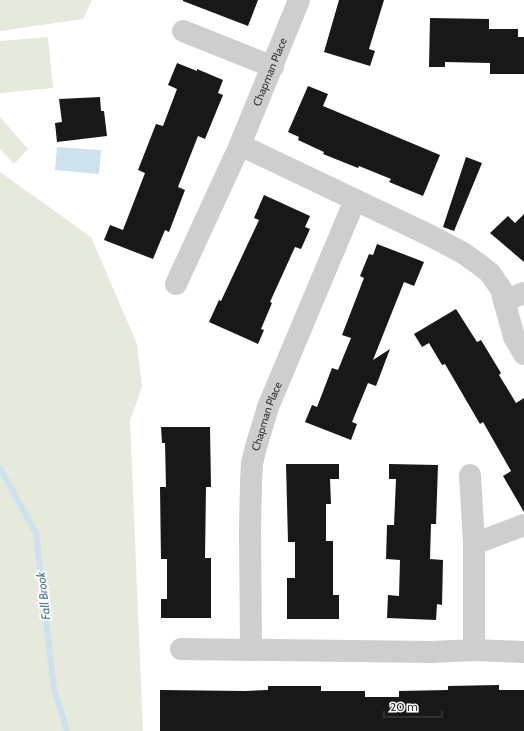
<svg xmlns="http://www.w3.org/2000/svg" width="524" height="731" font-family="Cabin,sans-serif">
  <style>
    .green { fill: #e5eadd }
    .water { fill: #cde2ec }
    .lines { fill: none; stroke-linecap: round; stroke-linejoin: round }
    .stream { stroke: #cde2ec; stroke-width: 6 }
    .building { fill: #181818 }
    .minor { stroke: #cecece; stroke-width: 22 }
    .labels { text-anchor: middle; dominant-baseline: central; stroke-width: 4; stroke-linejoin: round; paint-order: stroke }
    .street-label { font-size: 11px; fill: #313131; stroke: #fff }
    .water-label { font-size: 12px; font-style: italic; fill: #417691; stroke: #fff }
  </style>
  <rect width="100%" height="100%" fill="#fff"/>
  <!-- green -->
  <path class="green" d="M 0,0 L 92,0 L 83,19 L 0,31 Z
    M 48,37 L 53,88 L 0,93 L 0,41 Z
    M 0,117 L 28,149 L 14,164 L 0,149 Z
    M 0,172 L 91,237 L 137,344 L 142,387 L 130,420 L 143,731 L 0,731 Z"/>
  <!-- water -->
  <path class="water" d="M 57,147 L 101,150 L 99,174 L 55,170 Z"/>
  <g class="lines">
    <!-- stream -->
    <path class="stream" d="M 0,468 L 36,533 L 54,689 L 67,731"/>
  </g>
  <!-- building -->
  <path class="building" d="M 183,0 L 258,0 L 248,26 L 183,1 Z
    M 339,0 L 384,0 L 369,49 L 375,51 L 370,66 L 324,52 Z
    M 430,18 L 489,19 L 489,29 L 518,29 L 518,37 L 524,37 L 524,74 L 490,74 L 490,63 L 445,62 L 445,67 L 429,67 Z
    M 177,63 L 197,71 L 197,69 L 223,80 L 218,93 L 223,95 L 205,139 L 198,136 L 178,187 L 185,190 L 169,232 L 165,230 L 153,259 L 104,240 L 110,225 L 123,230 L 145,173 L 138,170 L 156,124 L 163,126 L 177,89 L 168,85 Z
    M 308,86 L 328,94 L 323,106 L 440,155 L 423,196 L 389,182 L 391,179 L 359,166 L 358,168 L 323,154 L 324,152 L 298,140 L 299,137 L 288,132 Z
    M 100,97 L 101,111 L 104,111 L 107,136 L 57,142 L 55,123 L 62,122 L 59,99 Z
    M 466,157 L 482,163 L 454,231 L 443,227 Z
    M 264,195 L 310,216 L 305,227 L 310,229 L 301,249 L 295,247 L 270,302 L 272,303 L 261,329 L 264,330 L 258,344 L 209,322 L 219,300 L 221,301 L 259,220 L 254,218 Z
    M 524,214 L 524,262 L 490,233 L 508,216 L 515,223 Z
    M 377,244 L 424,262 L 414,286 L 404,282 L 373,360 L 390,349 L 376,386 L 368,383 L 352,422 L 357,424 L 351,440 L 305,422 L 312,405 L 317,407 L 332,368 L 338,370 L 351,338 L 342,335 L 364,278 L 360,276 L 369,254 L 373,255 Z
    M 456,309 L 477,342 L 481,340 L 501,373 L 499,375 L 516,403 L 524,398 L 524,512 L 503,476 L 511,471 L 483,422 L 480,424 L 445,364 L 442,365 L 429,343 L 422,347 L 414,334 Z
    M 161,427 L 210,427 L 211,487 L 206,487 L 205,558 L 211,558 L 211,618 L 161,618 L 161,599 L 167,599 L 167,559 L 161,559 L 160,487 L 166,487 L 165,443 L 162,443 Z
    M 286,464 L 339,464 L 339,479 L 330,479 L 331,504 L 326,504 L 326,541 L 333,541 L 333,595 L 339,595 L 339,619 L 287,619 L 287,578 L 295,578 L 295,542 L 288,542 Z
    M 389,464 L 438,465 L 436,524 L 431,524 L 430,559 L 443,560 L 442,605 L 437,604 L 436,620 L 387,618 L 388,595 L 399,596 L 400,560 L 386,559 L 387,525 L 394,525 L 396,479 L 389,479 Z
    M 499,685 L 499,690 L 524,690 L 524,731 L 160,731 L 160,690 L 245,691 L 268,690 L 268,686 L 321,686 L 321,691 L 365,691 L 365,697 L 399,697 L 399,691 L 448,690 L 448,686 Z"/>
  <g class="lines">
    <!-- minor -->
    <g class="minor">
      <path d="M 183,31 L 273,67"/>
      <path d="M 240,145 L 431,236 L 463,253 L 480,265 L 490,273 L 501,289 L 514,337 L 524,354"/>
      <path id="s1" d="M 176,284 L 240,145 L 299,0"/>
      <path d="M 504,301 L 524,293"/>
      <path d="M 470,475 L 474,544 L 474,650"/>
      <path d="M 474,544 L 524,525"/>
      <path d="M 181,649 L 432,652 L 474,650 L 524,652"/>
      <path id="s2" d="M 251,649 L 250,529 L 251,483 L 252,463 L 256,447 L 268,407 L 355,200"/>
    </g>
  </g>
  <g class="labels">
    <!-- street labels -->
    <g class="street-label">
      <text stroke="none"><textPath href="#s1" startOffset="232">Chapman Place</textPath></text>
      <text stroke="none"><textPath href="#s2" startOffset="235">Chapman Place</textPath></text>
    </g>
    <!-- water labels -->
    <g class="water-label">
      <text transform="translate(43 596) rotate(-97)">Fall Brook</text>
    </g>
  </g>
  <!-- scale -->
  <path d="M384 711v6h58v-6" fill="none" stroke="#313131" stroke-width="2"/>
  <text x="390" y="711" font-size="12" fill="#313131" stroke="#ffffff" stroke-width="3" paint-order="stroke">20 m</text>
</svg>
